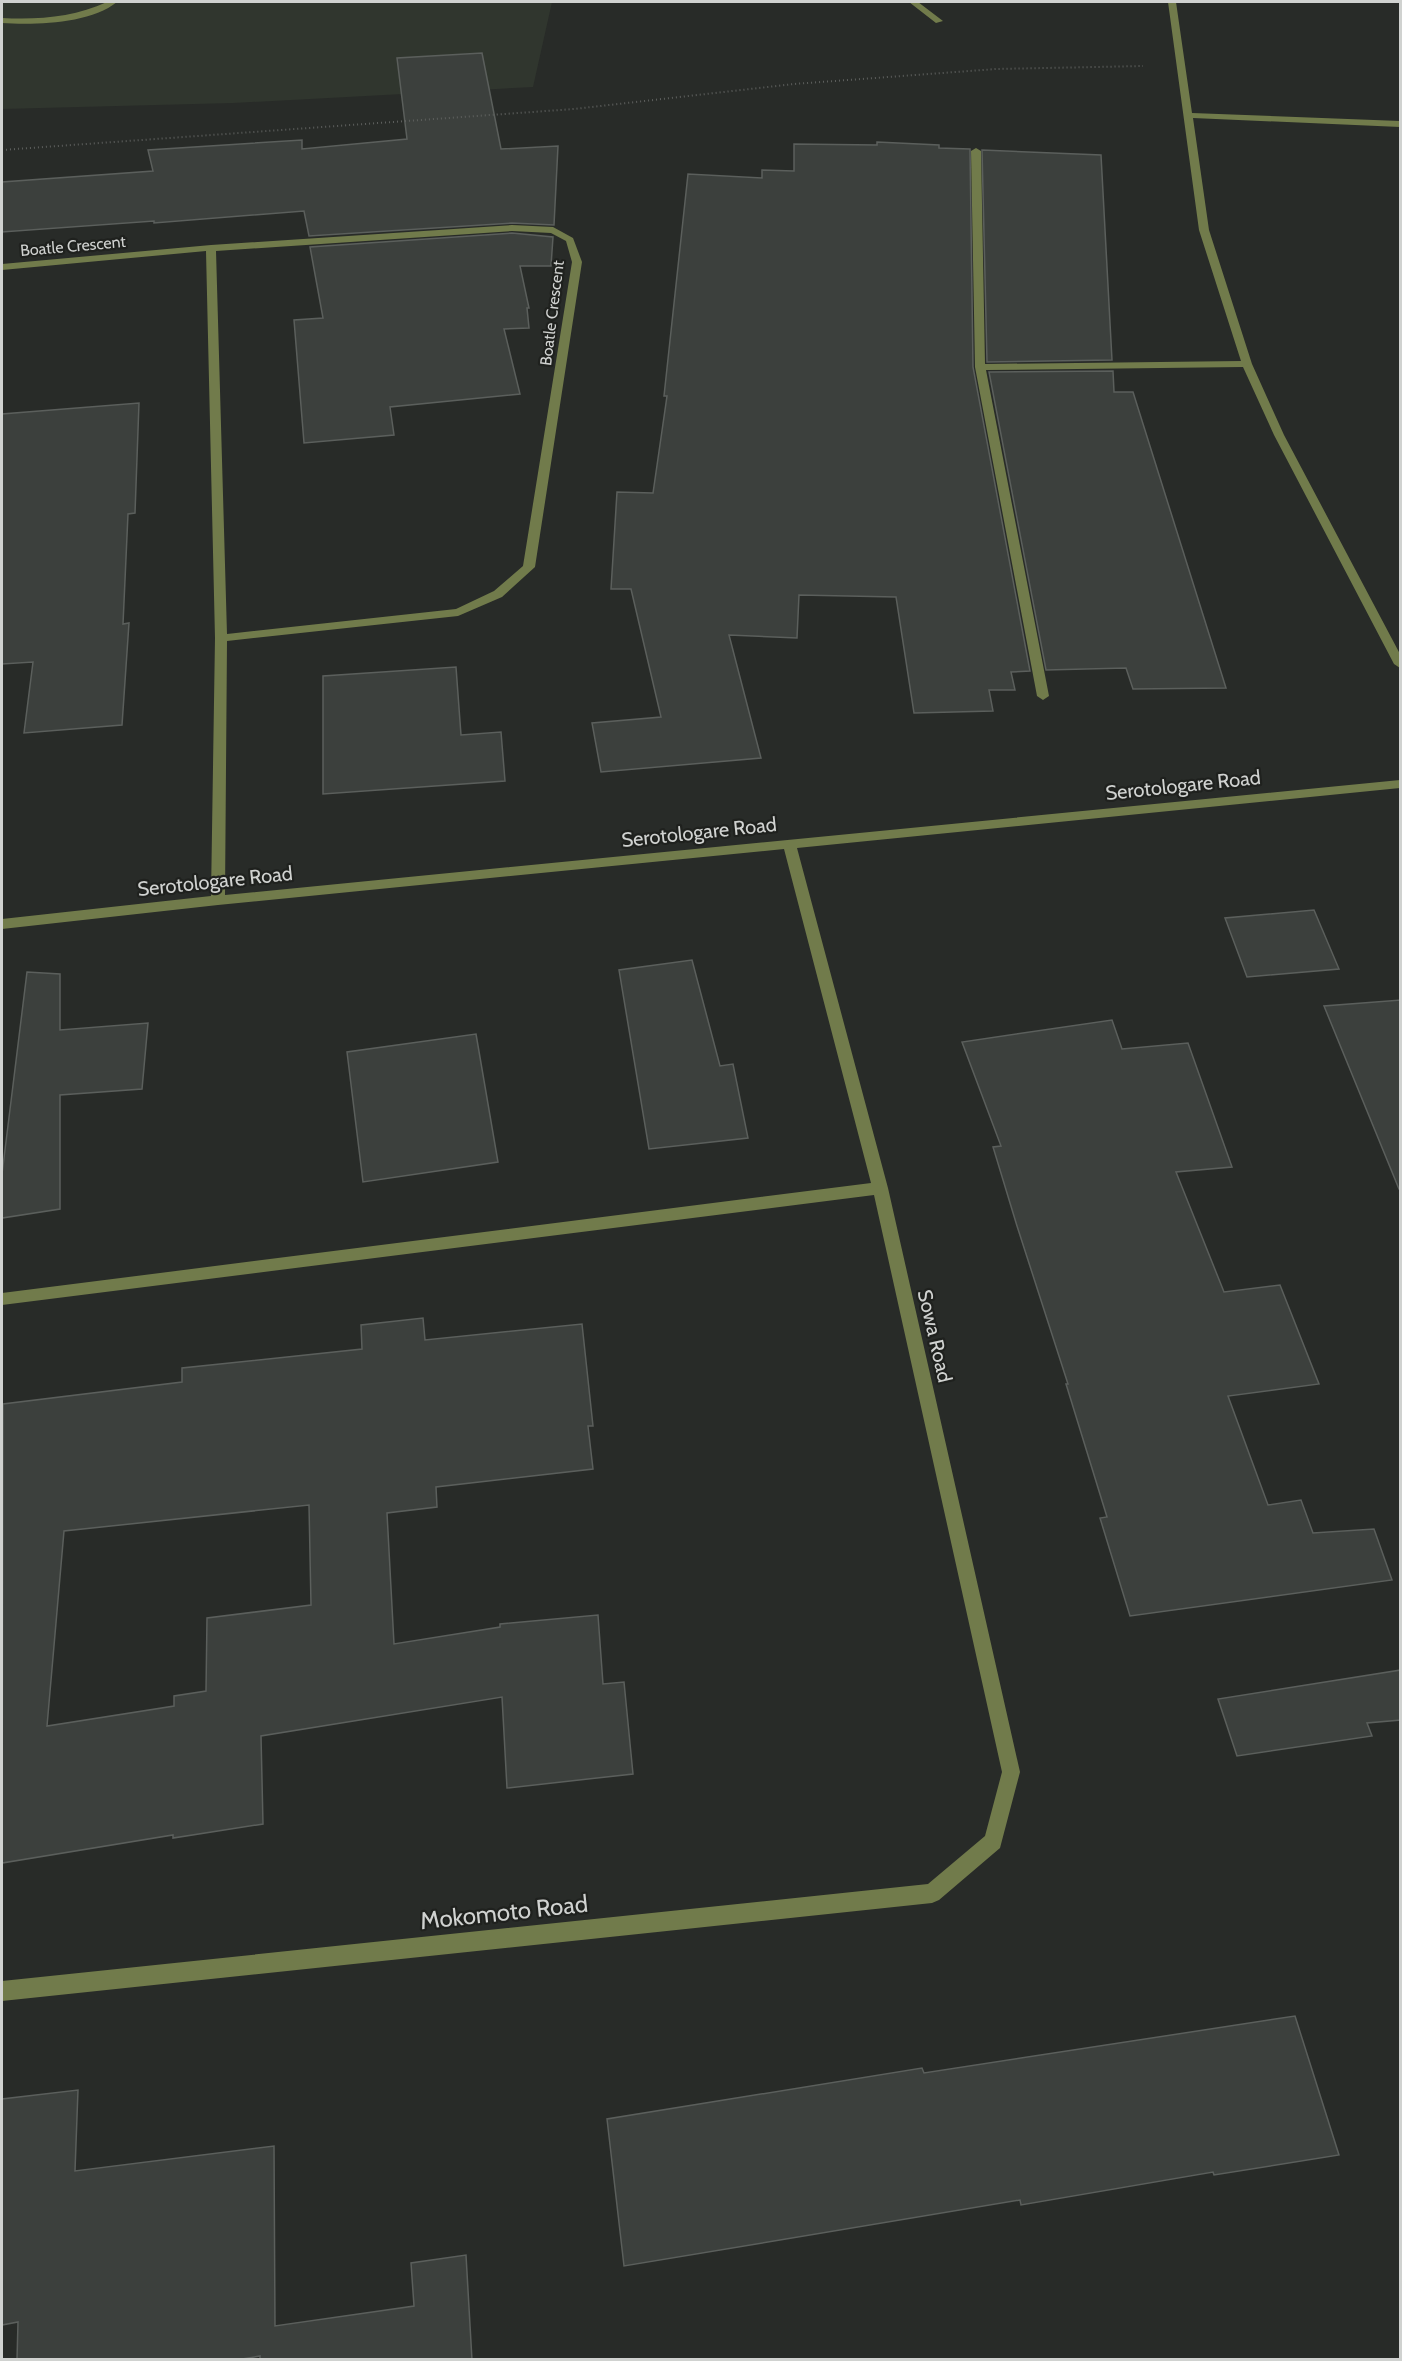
<svg xmlns="http://www.w3.org/2000/svg" width="1402" height="2361" font-family="Cabin,sans-serif">
  <style>
    .built { fill: #30362e }
    .building { fill: #3c403d; stroke: #5b5f5c; stroke-width: 1.5; fill-rule: evenodd }
    .lines { fill: none; stroke-linecap: round; stroke-linejoin: round }
    .path { stroke: #5d5f5d; stroke-width: 2; stroke-dasharray: 1 3; stroke-linecap: butt }
    .minor { fill: #717b4b; fill-rule: evenodd }
    .labels { text-anchor: middle; dominant-baseline: central; stroke-width: 4.5; stroke-linejoin: round; paint-order: stroke }
    .far-street-label { font-size: 16px; fill: #d0d2d0; stroke: #1f211e }
    .street-label { font-size: 20px; fill: #d0d2d0; stroke: #1f211e }
    .near-street-label { font-size: 24px; fill: #d0d2d0; stroke: #1f211e }
  </style>
  <rect width="100%" height="100%" fill="#282b28"/>
  <!-- built -->
  <path class="built" d="M 2,2 L 552,2 L 533,87 L 233,103 L 2,109 Z"/>
  <!-- building -->
  <path class="building" d="M 482,53 L 501,149 L 558,146 L 554,225 L 512,223 L 309,236 L 304,211 L 154,223 L 154,221 L 2,232 L 2,182 L 153,171 L 148,150 L 302,140 L 302,149 L 407,139 L 397,58 Z
    M 877,142 L 939,145 L 939,148 L 970,149 L 973,367 L 1030,671 L 1011,672 L 1015,690 L 989,690 L 993,711 L 914,713 L 896,597 L 799,595 L 797,638 L 729,635 L 761,758 L 601,772 L 592,723 L 661,717 L 631,589 L 611,589 L 617,492 L 653,493 L 667,396 L 664,396 L 688,174 L 762,178 L 762,170 L 794,171 L 794,144 L 877,145 Z
    M 982,150 L 1101,155 L 1112,360 L 987,362 Z
    M 512,233 L 553,237 L 551,266 L 520,266 L 529,308 L 527,308 L 529,328 L 504,329 L 520,394 L 390,407 L 394,435 L 304,443 L 294,320 L 323,318 L 310,247 Z
    M 1113,371 L 1114,392 L 1133,392 L 1226,688 L 1133,689 L 1126,668 L 1046,670 L 989,372 Z
    M 139,403 L 135,513 L 128,514 L 123,624 L 129,623 L 122,725 L 24,733 L 33,662 L 2,664 L 2,414 Z
    M 456,667 L 461,735 L 501,732 L 505,781 L 323,794 L 323,676 Z
    M 1314,910 L 1339,969 L 1247,977 L 1225,918 Z
    M 692,960 L 720,1066 L 733,1064 L 748,1138 L 649,1149 L 619,970 Z
    M 27,972 L 60,974 L 60,1030 L 148,1023 L 142,1089 L 60,1095 L 60,1209 L 2,1218 L 2,1174 Z
    M 1401,1000 L 1401,1189 L 1399,1189 L 1324,1006 Z
    M 1112,1020 L 1122,1049 L 1188,1043 L 1232,1167 L 1176,1172 L 1224,1292 L 1280,1285 L 1319,1384 L 1228,1396 L 1268,1505 L 1301,1500 L 1313,1533 L 1374,1529 L 1392,1580 L 1130,1616 L 1100,1518 L 1107,1517 L 1066,1384 L 1068,1384 L 1017,1226 L 993,1147 L 1001,1146 L 962,1042 Z
    M 476,1034 L 498,1162 L 363,1182 L 347,1052 Z
    M 423,1318 L 425,1340 L 582,1324 L 593,1426 L 588,1426 L 593,1469 L 436,1487 L 437,1507 L 387,1513 L 394,1644 L 500,1627 L 500,1624 L 598,1615 L 603,1684 L 624,1682 L 633,1774 L 507,1788 L 502,1697 L 261,1736 L 263,1824 L 173,1838 L 173,1835 L 2,1863 L 3,1404 L 182,1382 L 182,1368 L 362,1349 L 361,1325 ZM 309,1505 L 311,1605 L 207,1618 L 206,1691 L 174,1696 L 174,1706 L 47,1726 L 64,1531 Z
    M 1401,1670 L 1401,1720 L 1367,1723 L 1372,1736 L 1237,1756 L 1218,1699 Z
    M 1295,2016 L 1339,2155 L 1214,2175 L 1213,2172 L 1021,2205 L 1020,2200 L 624,2266 L 607,2119 L 922,2068 L 924,2073 Z
    M 78,2090 L 75,2171 L 274,2146 L 275,2326 L 414,2306 L 411,2263 L 466,2255 L 472,2360 L 260,2360 L 260,2356 L 236,2360 L 17,2360 L 18,2322 L 2,2325 L 2,2099 Z"/>
  <g class="lines">
    <!-- path -->
    <path class="path" d="M 2,150 L 574,109 L 794,84 L 996,69 L 1143,66"/>
    <!-- minor -->
    <path class="minor" d="M 107,2 L 117,2 C 90,24 35,25 2,23 L 2,18 C 39,20 74,17 107,2 Z
      M 909,2 L 918,2 L 943,21 L 936,23 Z
      M 1168,2 L 1176,2 L 1192,113 L 1400,121 L 1400,127 L 1193,118 L 1209,230 L 1252,364 L 1284,435 L 1400,654 L 1400,668 L 1394,664 L 1274,435 L 1243,367 L 986,370 L 1049,696 L 1043,700 L 1037,696 L 975,367 L 971,151 L 976,148 L 981,151 L 985,364 L 1241,361 L 1199,230 Z
      M 512,225 L 553,227 L 573,238 L 582,262 L 535,567 L 502,597 L 458,616 L 227,641 L 225,895 L 1400,780 L 1400,788 L 797,848 L 888,1188 L 1020,1772 L 1000,1848 L 939,1900 L 932,1903 L 2,2001 L 2,1981 L 928,1884 L 985,1836 L 1002,1772 L 874,1195 L 2,1305 L 2,1293 L 871,1183 L 784,849 L 218,905 L 2,929 L 2,919 L 211,896 L 215,638 L 206,251 L 2,270 L 2,264 L 211,245 ZM 512,231 L 551,233 L 566,241 L 572,262 L 523,566 L 494,591 L 456,609 L 227,634 L 216,251 Z"/>
  </g>
  <g class="labels">
    <!-- far-street labels -->
    <g class="far-street-label">
      <text transform="translate(73 246) rotate(-5)">Boatle Crescent</text>
      <text transform="translate(552 313) rotate(-83)">Boatle Crescent</text>
    </g>
    <!-- street labels -->
    <g class="street-label">
      <text transform="translate(1183 785) rotate(-6)">Serotologare Road</text>
      <text transform="translate(699 832) rotate(-6)">Serotologare Road</text>
      <text transform="translate(215 881) rotate(-6)">Serotologare Road</text>
      <text transform="translate(935 1336) rotate(77)">Sowa Road</text>
    </g>
    <!-- near-street labels -->
    <g class="near-street-label">
      <text transform="translate(504 1912) rotate(-6)">Mokomoto Road</text>
    </g>
  </g>
  <!-- border -->
  <rect width="1402" height="2361" fill="none" stroke="#d0d2d0" stroke-width="6"/>
</svg>
